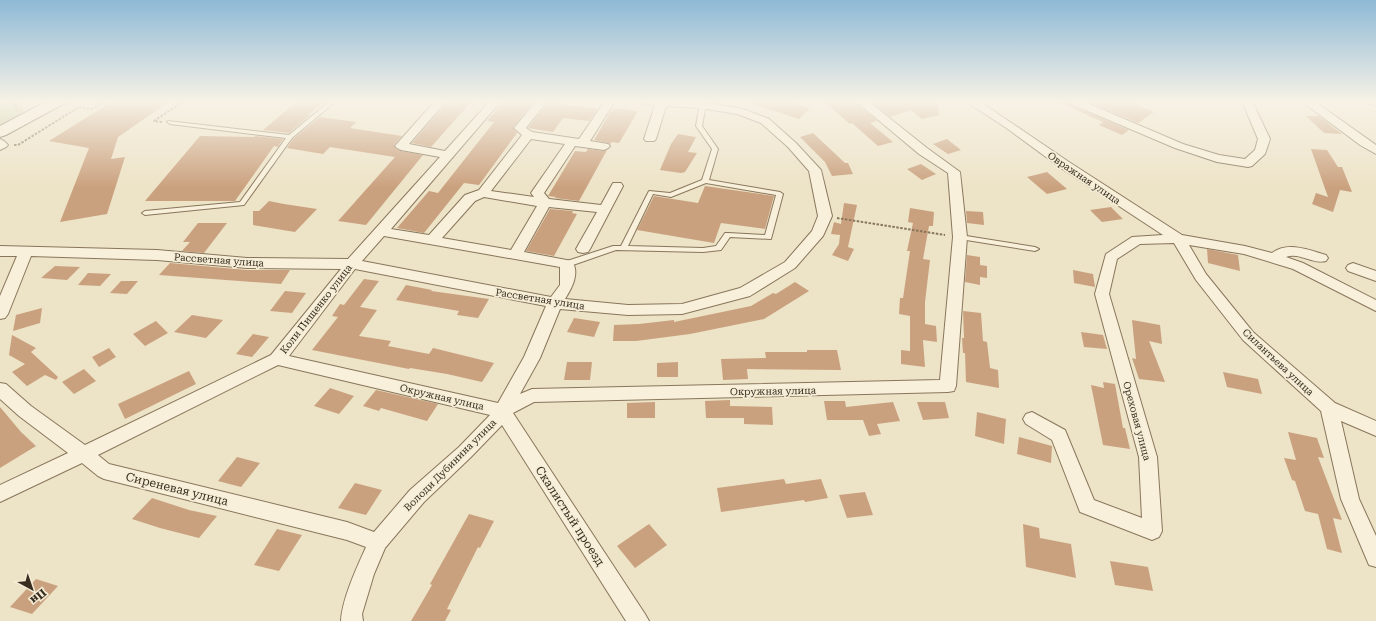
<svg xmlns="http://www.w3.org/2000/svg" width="1376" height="621" font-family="'Roboto Serif',serif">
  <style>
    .green { fill: #c3cb9b }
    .building { fill: #caa17e }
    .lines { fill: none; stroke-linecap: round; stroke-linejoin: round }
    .service-casing { stroke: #88765c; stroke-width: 2 }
    .minor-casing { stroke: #88765c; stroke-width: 2 }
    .secondary-casing { stroke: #6a5740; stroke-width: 2 }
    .path { stroke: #88765c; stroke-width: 2; stroke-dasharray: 2.5 1.5; stroke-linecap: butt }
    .service { fill: #f8f0da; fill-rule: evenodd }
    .minor { fill: #f8f0da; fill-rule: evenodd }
    .secondary { fill: #f8f0da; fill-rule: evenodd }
    .labels { text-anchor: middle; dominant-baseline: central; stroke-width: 3.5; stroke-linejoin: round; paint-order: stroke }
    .street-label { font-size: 10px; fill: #392d20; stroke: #f5edd6 }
    .near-street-label { font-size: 12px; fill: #392d20; stroke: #f5edd6 }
  </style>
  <rect width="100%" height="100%" fill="#ede3c7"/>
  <!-- green -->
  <path class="green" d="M 7,101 L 22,101 L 23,113 L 0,125 L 0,106 Z"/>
  <!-- building -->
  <path class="building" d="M 113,101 L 170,101 L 118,137 L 111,159 L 125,157 L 107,214 L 60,222 L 89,148 L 49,141 Z
    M 298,101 L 325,101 L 308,115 L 310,115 L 289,133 L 263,130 Z
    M 448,101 L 472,101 L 431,147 L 412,143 Z
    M 504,101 L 535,101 L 513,127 L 517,133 L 479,185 L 464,183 L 424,233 L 397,228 L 429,191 L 438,193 L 494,122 L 487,121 Z
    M 750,101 L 787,101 L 810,108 L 799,119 L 750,103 Z
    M 823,101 L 856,101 L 857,104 L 877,121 L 870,123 L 893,142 L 878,146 L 852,123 L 850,124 Z
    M 870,101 L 937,101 L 939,115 L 922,119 L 911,110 L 890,117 Z
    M 1056,101 L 1067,101 L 1068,104 L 1129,130 L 1122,135 L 1099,125 L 1103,122 Z
    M 1085,101 L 1126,101 L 1154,112 L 1138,123 Z
    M 548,102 L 598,109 L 589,121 L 563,118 L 553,132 L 528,128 Z
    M 614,108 L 638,111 L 619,143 L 612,142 L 610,144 L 608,143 L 594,140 L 611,111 L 613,111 Z
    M 1306,116 L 1319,116 L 1342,134 L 1324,133 Z
    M 320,117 L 356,122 L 350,128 L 402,136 L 394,145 L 396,149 L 401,151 L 423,155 L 366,225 L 338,221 L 395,157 L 330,147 L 323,154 L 287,148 L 293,139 Z
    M 813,133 L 845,163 L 848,163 L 853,174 L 832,176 L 825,162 L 800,137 Z
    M 678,134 L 696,137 L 688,152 L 697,153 L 685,172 L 681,173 L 660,170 L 671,144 Z
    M 200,136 L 254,137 L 256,136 L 283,139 L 278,147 L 274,146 L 235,201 L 145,201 Z
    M 947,139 L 961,150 L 948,154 L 933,144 Z
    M 588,149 L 604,151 L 607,150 L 579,201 L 555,198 L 556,197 L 548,196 L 575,151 L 586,152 Z
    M 1311,149 L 1327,150 L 1338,167 L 1342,167 L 1352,192 L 1340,190 L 1333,212 L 1312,204 L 1316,193 L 1328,197 Z
    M 921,164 L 936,174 L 922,180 L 907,169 Z
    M 1047,172 L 1067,189 L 1047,194 L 1027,177 Z
    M 705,186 L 774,196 L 765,229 L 721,223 L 714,243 L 637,230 L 654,196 L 698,203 Z
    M 269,201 L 284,204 L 317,209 L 295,232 L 253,225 L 253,211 L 259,211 Z
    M 844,203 L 857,205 L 848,247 L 854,249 L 848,261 L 832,255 L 839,244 L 840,235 L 831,234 L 834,222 L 841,224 Z
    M 1111,207 L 1123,219 L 1102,222 L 1090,210 Z
    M 910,208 L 934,212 L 933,226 L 929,226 L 923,259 L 930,260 L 925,302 L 925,324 L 936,326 L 937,342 L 923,340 L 925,367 L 901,364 L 901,350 L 910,351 L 910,316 L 899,314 L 900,298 L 903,298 L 910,251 L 907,251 L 913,223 L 908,222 Z
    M 550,209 L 573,211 L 572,213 L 577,214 L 554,256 L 526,251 Z
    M 966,211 L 983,212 L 984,225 L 967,223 Z
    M 198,223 L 227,223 L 204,253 L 182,251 L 190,242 L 183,242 Z
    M 1207,249 L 1238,255 L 1240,271 L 1208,263 Z
    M 967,255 L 980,257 L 980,265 L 987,266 L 987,278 L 980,277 L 980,285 L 965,282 Z
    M 170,263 L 247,270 L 290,270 L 281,284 L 159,275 Z
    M 55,266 L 80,267 L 67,280 L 41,278 Z
    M 1073,270 L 1093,274 L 1095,287 L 1074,283 Z
    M 88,273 L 111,274 L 100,286 L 78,285 Z
    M 364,279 L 379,281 L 360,307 L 377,310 L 359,336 L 391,341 L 388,346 L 429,354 L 433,348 L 494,363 L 482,382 L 447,374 L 410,368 L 409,369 L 312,350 L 338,317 L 332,316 L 340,304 L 344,305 Z
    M 121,281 L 138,281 L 127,294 L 110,293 Z
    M 795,282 L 809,291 L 764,319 L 690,334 L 636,341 L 613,341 L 614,325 L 639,324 L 674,320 L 674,322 L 751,306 L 773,293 L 776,294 Z
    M 406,285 L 432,290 L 431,291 L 489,299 L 478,318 L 457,315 L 459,311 L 396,300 Z
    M 285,291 L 306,293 L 292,313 L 270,311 Z
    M 42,308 L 40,323 L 13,331 L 16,315 Z
    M 963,311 L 981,313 L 983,341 L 987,342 L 990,368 L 998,370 L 999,388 L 966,382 L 965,353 L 963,353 L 962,338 L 964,338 Z
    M 192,315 L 223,320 L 206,338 L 174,332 Z
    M 574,318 L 600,322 L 594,337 L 567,332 Z
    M 1132,320 L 1160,325 L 1162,344 L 1149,341 L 1165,382 L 1139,379 L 1132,358 L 1136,359 Z
    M 156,321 L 168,333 L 145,346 L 133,334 Z
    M 1081,332 L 1103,335 L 1107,349 L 1084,347 Z
    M 253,334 L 269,337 L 252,357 L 236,354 Z
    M 12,335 L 36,348 L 31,352 L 58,377 L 56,380 L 45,375 L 27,386 L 12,372 L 25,364 L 9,355 Z
    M 109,348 L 116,357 L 99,367 L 92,357 Z
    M 807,350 L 837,350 L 841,370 L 747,369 L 748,379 L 723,380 L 721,359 L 766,358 L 765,352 L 807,352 Z
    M 567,362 L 592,362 L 590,380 L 564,380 Z
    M 678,362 L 678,377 L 657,377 L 657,363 Z
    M 84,369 L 96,381 L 74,394 L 62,382 Z
    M 189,371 L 196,384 L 125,419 L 118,404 Z
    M 1223,372 L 1258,379 L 1262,394 L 1227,387 Z
    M 1103,382 L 1115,384 L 1123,428 L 1125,428 L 1130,449 L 1103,445 L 1091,385 L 1104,388 Z
    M 330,388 L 354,396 L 339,414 L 314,406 Z
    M 376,390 L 438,404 L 427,421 L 381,408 L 379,411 L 363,406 Z
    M 730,400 L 730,406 L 772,407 L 773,425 L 744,424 L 744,418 L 706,418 L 705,401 Z
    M 824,401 L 845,401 L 846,407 L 893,402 L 900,421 L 877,424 L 881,434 L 869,436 L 863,420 L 827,420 Z
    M 655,402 L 655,418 L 627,418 L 627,403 Z
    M 917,402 L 945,402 L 949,418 L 923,420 Z
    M 0,407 L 21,432 L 36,446 L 0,468 Z
    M 977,412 L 1006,419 L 1004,444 L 975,436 Z
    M 1288,432 L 1317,438 L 1324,458 L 1318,457 L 1342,520 L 1333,518 L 1342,553 L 1327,549 L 1318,514 L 1305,511 L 1295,481 L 1292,480 L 1284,458 L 1296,460 Z
    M 1019,437 L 1052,446 L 1051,463 L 1017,454 Z
    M 237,457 L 260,463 L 241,487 L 218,481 Z
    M 784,479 L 786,484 L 821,479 L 828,498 L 805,502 L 804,500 L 721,512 L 717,488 Z
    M 355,483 L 382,490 L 366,515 L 338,508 Z
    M 865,492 L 873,515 L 847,518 L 839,495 Z
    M 152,498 L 189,510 L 217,516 L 199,538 L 160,528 L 132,519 Z
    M 469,514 L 494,521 L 480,548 L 478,547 L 447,609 L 451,610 L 445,621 L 411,621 L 432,585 L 430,584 Z
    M 649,524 L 667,545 L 635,568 L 617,546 Z
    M 1023,524 L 1039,528 L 1040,538 L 1071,544 L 1076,578 L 1026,567 Z
    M 277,529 L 302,535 L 279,571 L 254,565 Z
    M 1110,561 L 1148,567 L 1153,591 L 1115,585 Z
    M 36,579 L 58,586 L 32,614 L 10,607 Z"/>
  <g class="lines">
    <!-- service casing -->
    <g class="service-casing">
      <path id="service" d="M 0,101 L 5,101 L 0,105 Z
        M 330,101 L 336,101 L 292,138 L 244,205 L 145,215 L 142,213 L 145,211 L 240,202 L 286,138 L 170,124 L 167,122 L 168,121 L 289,135 Z
        M 701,103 L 704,105 L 705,109 L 702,126 L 718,149 L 709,180 L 780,192 L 783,194 L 771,239 L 730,237 L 721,250 L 703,252 L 616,250 L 570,266 L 564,266 L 563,264 L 564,262 L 613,246 L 621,246 L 649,191 L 670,193 L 702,180 L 712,149 L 696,126 L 699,109 L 698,105 ZM 706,183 L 776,195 L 765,235 L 728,233 L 725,233 L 716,246 L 703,248 L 628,246 L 653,194 L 671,197 Z
        M 957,235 L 960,235 L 1035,247 L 1039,249 L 1035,251 L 960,239 L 957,239 L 956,237 Z"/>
    </g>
    <!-- minor casing -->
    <g class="minor-casing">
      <path id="minor" d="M 435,101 L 446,101 L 409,144 L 445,151 L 490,101 L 501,101 L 391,229 L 429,235 L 465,195 L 479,190 L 522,135 L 514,128 L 537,101 L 547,101 L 526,128 L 532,132 L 579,139 L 605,101 L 615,101 L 590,141 L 608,144 L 610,146 L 608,148 L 604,150 L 575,146 L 544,193 L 549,199 L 601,205 L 613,183 L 621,183 L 623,186 L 590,249 L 588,252 L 583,253 L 578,252 L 576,249 L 597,212 L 549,207 L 524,252 L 572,261 C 580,273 572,288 565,299 L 628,305 L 682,304 L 740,288 L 785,262 L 812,231 L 818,216 L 809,171 L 788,147 L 761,123 L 737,114 L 701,108 L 666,106 L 656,139 L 654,141 L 646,141 L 644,139 L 655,105 L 640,103 L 639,101 L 701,102 L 743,109 L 769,119 L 796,143 L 821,170 L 832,216 L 823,236 L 795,268 L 750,296 L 682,314 L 628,315 L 560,309 L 540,358 L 520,394 L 532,389 L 940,380 L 953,237 L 948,173 L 919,154 L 858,103 L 857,101 L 868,101 L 927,148 L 960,172 L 967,237 L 956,386 L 954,391 L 948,392 L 534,402 L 513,413 L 645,614 L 649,621 L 626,621 L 502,425 L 471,457 L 424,502 L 385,548 L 374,574 L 362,614 L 363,621 L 341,621 C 342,599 357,567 366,547 L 347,540 L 104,479 L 98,476 L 82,463 L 0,502 L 0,485 L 68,453 L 19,416 L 0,399 L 0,383 L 6,384 L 31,406 L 85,445 L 271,355 L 341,269 L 247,268 L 157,260 L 31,256 L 8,314 L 5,318 L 0,319 L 0,296 L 17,256 L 0,256 L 0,246 L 157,250 L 247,258 L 348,259 L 440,157 L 401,150 L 397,148 L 395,146 ZM 531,139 L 565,144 L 531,193 L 534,197 L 491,191 ZM 484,197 L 537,206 L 511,250 L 442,238 L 475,201 ZM 384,236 L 560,267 L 560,285 L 551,297 L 362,261 ZM 355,269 L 546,306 L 524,357 L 498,403 L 289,356 ZM 278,365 L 490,415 L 459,447 L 410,490 L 374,532 L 347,522 L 109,464 L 98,455 Z
        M 967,101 L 979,101 L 1069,162 L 1182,235 L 1245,246 L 1272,253 C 1288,241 1309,250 1326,255 L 1328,258 L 1326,261 C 1313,265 1300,252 1286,257 L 1303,263 L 1376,300 L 1376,311 L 1293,269 L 1244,254 L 1189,245 L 1206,274 L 1253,332 L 1335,403 L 1376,421 L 1376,436 L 1341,421 L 1359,499 L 1376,536 L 1376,567 L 1369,565 L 1341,499 L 1321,411 L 1243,340 L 1196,280 L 1174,243 L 1140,244 L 1117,259 L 1109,294 L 1157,457 L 1162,531 L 1159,537 L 1152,540 L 1080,512 L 1052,440 L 1026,424 L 1023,419 L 1026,414 L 1032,412 L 1065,430 L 1094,500 L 1142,518 L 1139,457 L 1095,294 L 1106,254 L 1132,237 L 1163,235 L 1061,168 L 1005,127 L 968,103 Z
        M 1068,101 L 1082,101 L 1183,144 L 1219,155 L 1245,159 L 1255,150 L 1258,139 L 1242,101 L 1252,101 L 1270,139 L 1265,154 L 1252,166 L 1248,167 L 1217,162 L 1175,148 L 1069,103 Z
        M 1303,101 L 1314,101 L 1376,145 L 1376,154 L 1360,145 L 1304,103 Z
        M 1366,101 L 1376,101 L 1376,106 L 1367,103 Z
        M 0,139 L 4,141 L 8,145 L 6,147 L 0,150 Z
        M 1353,263 L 1376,271 L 1376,281 L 1348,271 L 1346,268 L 1348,265 Z"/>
    </g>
    <!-- secondary casing -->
    <g class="secondary-casing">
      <path id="secondary" d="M 47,101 L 66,101 L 63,104 L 6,135 L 0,137 L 0,126 Z"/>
    </g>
    <!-- path -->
    <path class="path" d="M 14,101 L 17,110
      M 162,122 L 154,121 L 184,101
      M 14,145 L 18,145 L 79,107 L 92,109 L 106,101
      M 837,218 L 945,235"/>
    <!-- service -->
    <use href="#service" class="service"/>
    <!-- minor -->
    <use href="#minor" class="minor"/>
    <!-- secondary -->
    <use href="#secondary" class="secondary"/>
  </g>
  <!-- sky -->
  <linearGradient id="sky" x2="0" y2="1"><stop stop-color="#8eb9d6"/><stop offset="0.54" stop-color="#f7f2e6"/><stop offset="1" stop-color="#f7f2e6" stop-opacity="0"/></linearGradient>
  <rect width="1376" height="188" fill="url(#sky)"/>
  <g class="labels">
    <!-- street labels -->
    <g class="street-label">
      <text transform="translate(1084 178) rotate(34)">Овражная улица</text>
      <text transform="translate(219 260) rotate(4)">Рассветная улица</text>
      <text transform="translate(540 299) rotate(9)">Рассветная улица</text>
      <text transform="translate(316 309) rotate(-52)">Коли Пищенко улица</text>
      <text transform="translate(1278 362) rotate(43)">Силантьева улица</text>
      <text transform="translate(773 391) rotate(-1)">Окружная улица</text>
      <text transform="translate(442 397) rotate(13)">Окружная улица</text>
      <text transform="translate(1137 421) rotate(75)">Ореховая улица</text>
      <text transform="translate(450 465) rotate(-45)">Володи Дубинина улица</text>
    </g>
    <!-- near-street labels -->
    <g class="near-street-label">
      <text transform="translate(177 489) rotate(14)">Сиреневая улица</text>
      <text transform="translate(570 516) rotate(57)">Скалистый проезд</text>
    </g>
  </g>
  <!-- north arrow -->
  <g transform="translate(32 589) rotate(140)" stroke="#f5edd6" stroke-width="3" paint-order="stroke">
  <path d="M0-3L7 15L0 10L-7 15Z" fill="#392d20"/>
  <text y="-6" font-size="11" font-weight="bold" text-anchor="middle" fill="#392d20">Пн</text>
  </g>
</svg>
